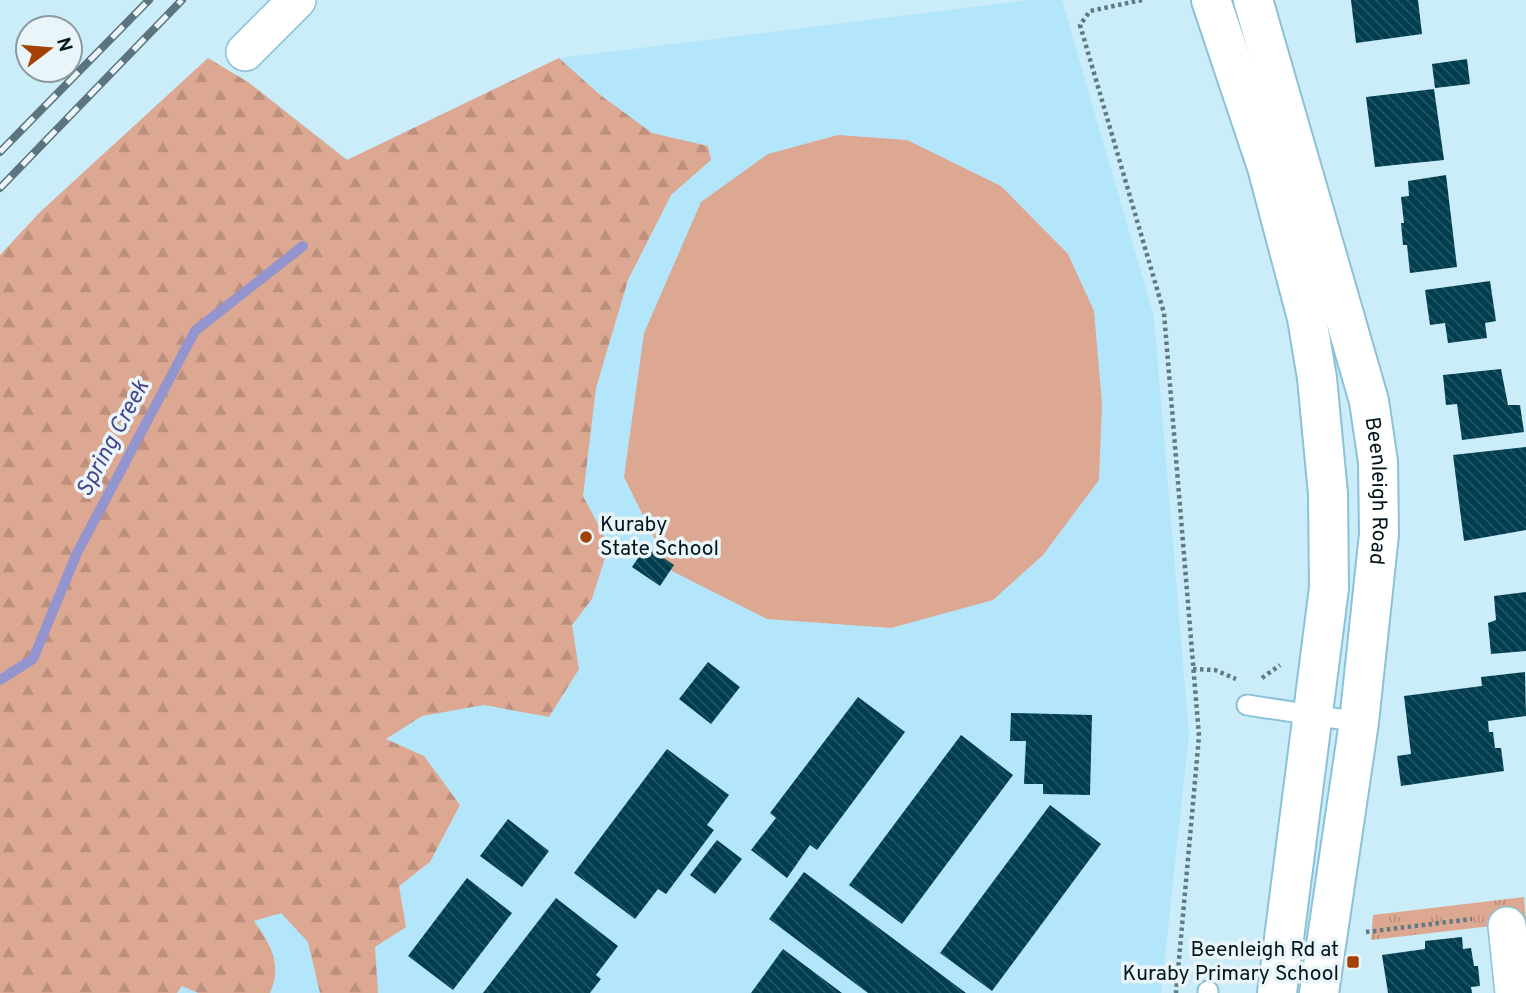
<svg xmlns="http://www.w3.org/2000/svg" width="1526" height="993" font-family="Overpass,sans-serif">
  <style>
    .built { fill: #b3e6fa }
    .grass { fill: url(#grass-tufts) }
    .forest { fill: url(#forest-firs) }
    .garden { fill: #dda892 }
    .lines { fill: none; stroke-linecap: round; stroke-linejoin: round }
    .stream { stroke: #9494ce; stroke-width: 10 }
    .building { fill: url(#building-back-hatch) }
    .service-casing { stroke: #8bc2d7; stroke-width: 23 }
    .minor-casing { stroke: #8bc2d7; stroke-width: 40 }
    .secondary-casing { stroke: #8bc2d7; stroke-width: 42 }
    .path { stroke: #607a84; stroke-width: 4.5; stroke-dasharray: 3.5 3.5; stroke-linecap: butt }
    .service { stroke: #fff; stroke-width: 19 }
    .minor { stroke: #fff; stroke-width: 37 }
    .secondary { stroke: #fff; stroke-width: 38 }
    .rail-casing { stroke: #5b747e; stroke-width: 8 }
    .rail { stroke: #eaf5f9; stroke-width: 5; stroke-dasharray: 16; stroke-linecap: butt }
    .poi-dot { fill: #a34003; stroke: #eaf5f9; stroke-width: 2.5 }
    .labels { text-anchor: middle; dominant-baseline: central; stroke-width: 7; stroke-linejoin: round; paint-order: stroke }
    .street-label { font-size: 21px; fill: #01151c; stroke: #eaf5f9 }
    .poi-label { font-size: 21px; fill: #01151c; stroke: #eaf5f9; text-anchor: start }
    .water-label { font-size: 23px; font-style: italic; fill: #49448b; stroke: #eaf5f9 }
  </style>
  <defs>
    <pattern id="grass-tufts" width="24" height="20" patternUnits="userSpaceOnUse" patternTransform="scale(1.75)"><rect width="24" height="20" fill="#dda892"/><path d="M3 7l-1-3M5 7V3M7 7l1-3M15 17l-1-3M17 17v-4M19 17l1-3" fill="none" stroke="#bc907d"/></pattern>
    <pattern id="forest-firs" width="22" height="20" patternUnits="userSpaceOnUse" patternTransform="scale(1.75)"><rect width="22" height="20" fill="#dda892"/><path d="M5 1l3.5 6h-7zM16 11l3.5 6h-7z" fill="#bc907d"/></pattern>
    <pattern id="building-back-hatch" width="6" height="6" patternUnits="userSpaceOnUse" patternTransform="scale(1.75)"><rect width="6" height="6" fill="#003d4f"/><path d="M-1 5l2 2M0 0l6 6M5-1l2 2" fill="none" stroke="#245665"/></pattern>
  </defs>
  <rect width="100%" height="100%" fill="#cbecf9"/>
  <!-- built -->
  <path class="built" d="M 1030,0 L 1062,0 L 1154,317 L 1189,735 L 1161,993 L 130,993 L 0,340 L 248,82 L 348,160 L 559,58 Z"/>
  <!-- grass -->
  <path class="grass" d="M 1524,897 L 1526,922 L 1371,940 L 1373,915 Z"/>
  <!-- forest -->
  <path class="forest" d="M 208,58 L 248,82 L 347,160 L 559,58 L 599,94 L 652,133 L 708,146 L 711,160 L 671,195 L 628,280 L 596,388 L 583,496 L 609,545 L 592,599 L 572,625 L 579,669 L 549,717 L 484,705 L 422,716 L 386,739 L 424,756 L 460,805 L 430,862 L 399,886 L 406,927 L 375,947 L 378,993 L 320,993 L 308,942 L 281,913 L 254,921 C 270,944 283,964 270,993 L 198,993 L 182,986 L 177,993 L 0,993 L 0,255 L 39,213 Z"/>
  <!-- garden -->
  <path class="garden" d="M 838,135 L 907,140 L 1001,186 L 1068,254 L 1094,311 L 1102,404 L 1099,480 L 1043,555 L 993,600 L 891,628 L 767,619 L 670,570 L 624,477 L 644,333 L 701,202 L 768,154 Z"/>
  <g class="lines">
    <!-- stream -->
    <path class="stream" d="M 0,680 L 33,659 L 77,553 L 195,331 L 303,246"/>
  </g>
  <!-- building -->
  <path class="building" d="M 1351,0 L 1418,0 L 1422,34 L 1356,43 Z
    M 1467,59 L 1470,84 L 1435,88 L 1432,64 Z
    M 1434,89 L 1444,160 L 1375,167 L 1366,97 Z
    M 1446,175 L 1457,267 L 1410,273 L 1407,245 L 1403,245 L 1401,223 L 1404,223 L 1401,197 L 1409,196 L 1408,181 Z
    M 1490,281 L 1496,321 L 1485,323 L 1487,338 L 1448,343 L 1445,323 L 1430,325 L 1425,290 Z
    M 1501,369 L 1508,405 L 1520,405 L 1524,432 L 1462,440 L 1457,404 L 1446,405 L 1443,375 Z
    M 1526,447 L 1526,530 L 1464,541 L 1453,455 Z
    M 646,546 L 674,565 L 660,586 L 632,567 Z
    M 1526,592 L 1526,651 L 1491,654 L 1488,623 L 1496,620 L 1494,596 Z
    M 708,662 L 740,687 L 711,724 L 679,699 Z
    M 1525,672 L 1526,716 L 1488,721 L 1489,732 L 1493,732 L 1495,748 L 1501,748 L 1504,771 L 1401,786 L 1397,756 L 1411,754 L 1404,696 L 1482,686 L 1481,677 Z
    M 858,697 L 905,732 L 817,850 L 810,845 L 787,878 L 751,850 L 776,818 L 770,813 Z
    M 1011,713 L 1092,715 L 1090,795 L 1043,794 L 1043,784 L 1024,784 L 1026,741 L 1010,741 Z
    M 961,735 L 1013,775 L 902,924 L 849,885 Z
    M 667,749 L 729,795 L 707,825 L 714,830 L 666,894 L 658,889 L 635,919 L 574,873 Z
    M 1050,805 L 1101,844 L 992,991 L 940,953 Z
    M 508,819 L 549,851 L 522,887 L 480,856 Z
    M 717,840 L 742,859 L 715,894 L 690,875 Z
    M 804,872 L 966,993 L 868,993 L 769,919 Z
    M 467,878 L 512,913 L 453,990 L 408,956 Z
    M 556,898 L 618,946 L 596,975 L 601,979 L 590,993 L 483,993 Z
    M 1462,937 L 1463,949 L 1471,948 L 1474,966 L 1478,966 L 1480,986 L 1471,987 L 1472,993 L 1388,993 L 1382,955 L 1425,949 L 1425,941 Z
    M 783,949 L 842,993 L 751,993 Z"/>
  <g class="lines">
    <!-- service casing -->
    <g class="service-casing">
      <path id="service" d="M 1247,705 L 1359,722
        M 1208,991 L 1208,993"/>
    </g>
    <!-- minor casing -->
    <g class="minor-casing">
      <path id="minor" d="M 245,52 L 297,0
        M 1507,926 L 1514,993"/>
    </g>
    <!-- secondary casing -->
    <g class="secondary-casing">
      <g id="secondary">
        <path d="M 1211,0 L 1267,167 L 1307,318 L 1317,378 L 1328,494 L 1329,588 L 1277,993"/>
        <path id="s1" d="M 1253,0 L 1369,401 L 1378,462 L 1379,534 L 1359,722 L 1319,993"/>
      </g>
    </g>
    <!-- path -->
    <path class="path" d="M 1142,0 L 1090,11 L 1080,25 L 1164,313 L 1199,736 L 1176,993
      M 1193,669 L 1215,670 L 1236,679
      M 1262,678 L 1280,665
      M 1366,932 L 1472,919"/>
    <!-- service -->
    <use href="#service" class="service"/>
    <!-- minor -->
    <use href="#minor" class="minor"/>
    <!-- secondary -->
    <use href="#secondary" class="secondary"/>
    <!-- rail casing -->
    <g class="rail-casing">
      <path id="rail" d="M 0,152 L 149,0
        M 0,188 L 182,0"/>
    </g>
    <!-- rail -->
    <use href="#rail" class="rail"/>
  </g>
  <!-- markers -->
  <g class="poi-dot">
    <circle cx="586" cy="537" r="7"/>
    <rect x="1346" y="955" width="14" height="14" rx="3.5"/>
  </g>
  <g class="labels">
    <!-- street labels -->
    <g class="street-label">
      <text stroke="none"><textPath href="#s1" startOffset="508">Beenleigh Road</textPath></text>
    </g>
    <!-- poi labels -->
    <g class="poi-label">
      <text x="600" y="525">Kuraby<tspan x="600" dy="24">State School</tspan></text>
      <text x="1339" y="950" text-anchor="end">Beenleigh Rd at<tspan x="1339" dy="24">Kuraby Primary School</tspan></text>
    </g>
    <!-- water labels -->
    <g class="water-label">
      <text transform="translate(114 439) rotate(-62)">Spring Creek</text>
    </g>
  </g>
  <!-- north arrow -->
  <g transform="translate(49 49) rotate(74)"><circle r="33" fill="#eaf5f9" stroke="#8d9ba1" stroke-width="2"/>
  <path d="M0-5L12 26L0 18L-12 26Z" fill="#a34003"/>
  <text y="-10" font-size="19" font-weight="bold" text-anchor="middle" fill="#01151c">N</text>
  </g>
</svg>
